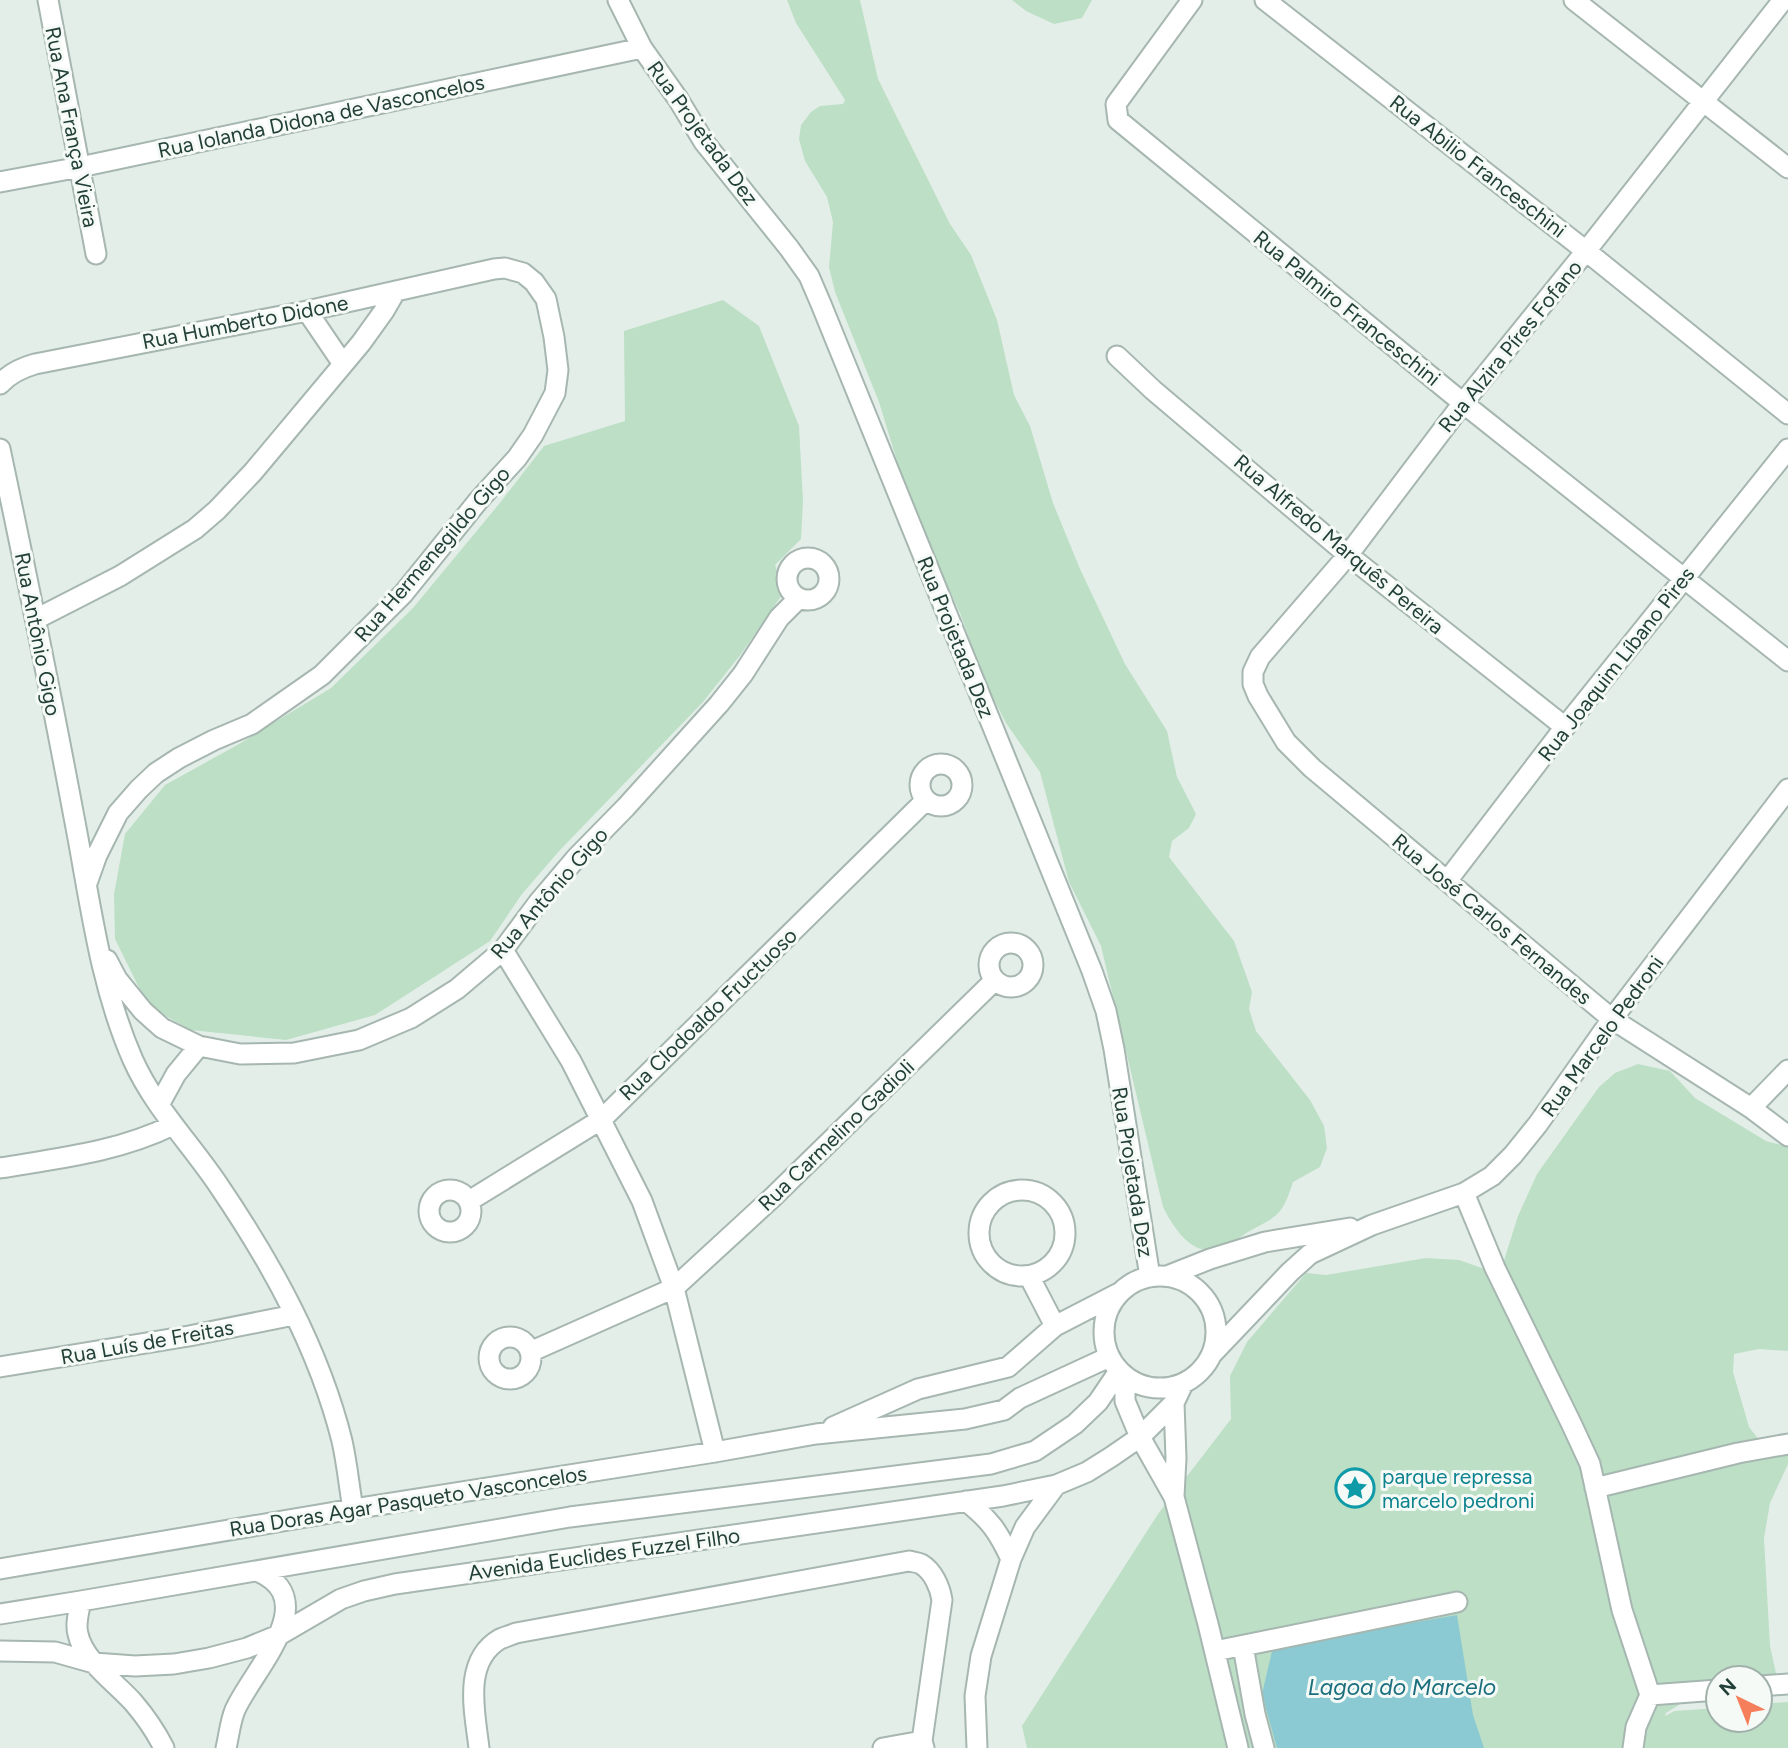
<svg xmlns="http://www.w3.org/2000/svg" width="1788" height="1748" font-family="Figtree,sans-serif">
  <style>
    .green { fill: #bcdfc5 }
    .water { fill: #8bc9d3 }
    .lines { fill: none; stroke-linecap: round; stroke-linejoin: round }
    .minor-casing { stroke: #a6b6b0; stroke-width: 23 }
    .minor { stroke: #fff; stroke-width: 19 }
    .labels { text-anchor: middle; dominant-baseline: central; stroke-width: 6; stroke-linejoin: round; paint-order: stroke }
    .street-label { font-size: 21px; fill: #234038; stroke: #f5faf7 }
    .culture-label { font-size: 21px; fill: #0d838f; stroke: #f5faf7; text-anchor: start }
    .water-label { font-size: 23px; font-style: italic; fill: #1b6e7e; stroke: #f5faf7 }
  </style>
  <rect width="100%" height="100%" fill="#e4eee9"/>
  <!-- green -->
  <path class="green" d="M 787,0 L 860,0 L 878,79 L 950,224 L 971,255 L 997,320 L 1014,395 L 1030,426 L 1053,503 L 1080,569 L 1125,664 L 1167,731 L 1177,777 L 1196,814 L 1189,828 L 1172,841 L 1169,857 L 1234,941 L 1252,992 L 1249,1009 L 1256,1031 L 1310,1100 L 1324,1126 L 1327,1148 L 1320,1167 L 1293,1182 C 1282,1216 1279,1215 1248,1232 C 1240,1237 1230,1246 1220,1249 C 1191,1257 1174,1228 1163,1207 L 1101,946 L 1069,882 L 1040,772 L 1006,723 L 986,684 L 960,613 L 912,510 L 879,402 L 835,292 L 829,267 L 833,222 L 827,197 L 805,161 L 799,139 L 801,125 L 811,112 L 820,106 L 843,104 L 845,100 L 796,23 Z
    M 1012,0 L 1092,0 L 1082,18 L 1054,24 L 1026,11 Z
    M 723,300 L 759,326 L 799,426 L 803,501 L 801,539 L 775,565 L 784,592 L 741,654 L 703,702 L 560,850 L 522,894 L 490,941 L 375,1015 L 286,1040 L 191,1030 L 148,1006 L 115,939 L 114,894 L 125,834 L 165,785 L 239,744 L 331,688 L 413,608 L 499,504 L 544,446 L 625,421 L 624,331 Z
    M 1638,1064 L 1670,1071 L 1695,1098 L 1766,1141 L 1788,1147 L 1788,1351 L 1759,1349 L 1734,1354 L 1733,1372 L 1749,1427 L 1766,1449 L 1788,1452 L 1788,1464 L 1770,1503 L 1764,1538 L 1770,1646 L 1777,1678 L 1784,1689 L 1760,1700 L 1760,1678 L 1718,1678 L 1718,1706 L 1688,1699 L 1666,1713 L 1665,1716 L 1675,1711 L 1718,1708 L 1718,1720 L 1760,1720 L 1760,1704 L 1788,1702 L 1788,1748 L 1027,1748 L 1022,1726 L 1158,1514 L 1231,1419 L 1230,1376 L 1247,1342 L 1306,1273 L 1326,1275 L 1426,1258 L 1459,1260 L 1493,1272 L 1501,1270 L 1518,1216 L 1537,1174 L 1599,1087 L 1615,1073 Z"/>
  <!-- water -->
  <path class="water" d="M 1457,1615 L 1473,1715 L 1484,1748 L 1277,1748 L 1262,1694 L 1273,1647 Z"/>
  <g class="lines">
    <!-- minor casing -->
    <g class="minor-casing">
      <path id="minor" d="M 48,0 L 96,254
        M 618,0 L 642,48 L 678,99 L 704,142 L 789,248 L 809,276 L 821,304 L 1092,971 L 1106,1011 L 1114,1049 L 1150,1277
        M 1192,0 L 1116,104 L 1118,120 L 1463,403 L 1788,661
        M 1265,0 L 1586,251 L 1788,414
        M 1574,0 L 1788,168
        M 1783,0 L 1586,251 L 1463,403 L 1348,555 L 1260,657 L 1253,672 L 1253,684 L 1258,696 L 1286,742 L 1312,768 L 1612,1019 L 1751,1108 L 1788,1136
        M 0,182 L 80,167 L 642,48
        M 307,311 L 343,364
        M 1117,356 L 1153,390 L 1348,555 L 1565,727
        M 0,384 C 10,373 21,368 35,364 L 307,311 L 494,269 L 505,268 L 523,273 L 534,282 L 546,299 L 554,337 L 558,370 L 555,393 L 533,435 L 517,458 L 478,501 L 403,594 L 322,675 L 252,724 L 214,740 L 179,758 L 156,773 L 139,789 L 118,813 L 97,855 L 87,883
        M 0,449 C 26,572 51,694 74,817 C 90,899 99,983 133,1060 C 154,1107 191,1144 219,1186 C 272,1264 319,1349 342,1441 C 347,1463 349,1486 353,1509
        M787 579a21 21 0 1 1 42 0a21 21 0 1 1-42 0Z
        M 36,619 L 120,576 L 195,529 L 217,510 L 253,472 L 361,343 L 384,311 L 395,292
        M920 785a21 21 0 1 1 42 0a21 21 0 1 1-42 0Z
        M 1447,881 L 1565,727 L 1788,449
        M989 965a22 22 0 1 1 44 0a22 22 0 1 1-44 0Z
        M 503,950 L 571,1061 L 642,1201 L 674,1288 L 715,1452
        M 107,960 L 117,979 L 143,1011 L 162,1028 L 199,1046 L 240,1054 L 294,1053 L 359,1040 L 411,1018 L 457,989 L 503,950 L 538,903 L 577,857 L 626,807 L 719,704 L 743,674 L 779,618 L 799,598
        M 159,1105 L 176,1074 L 199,1046
        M 1751,1108 L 1788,1070
        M 0,1168 C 60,1158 118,1152 173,1125
        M979 1233a43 43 0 1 1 86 0a43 43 0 1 1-86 0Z
        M429 1211a21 21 0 1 1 42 0a21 21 0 1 1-42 0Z
        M 1464,1193 L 1495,1268 L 1571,1423 L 1590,1464 L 1622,1610 L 1650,1695 L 1636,1727 L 1633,1748
        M 469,1201 L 602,1119 L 926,800
        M1104 1332a56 56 0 1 1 112 0a56 56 0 1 1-112 0Z
        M 1029,1276 L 1055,1326
        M 1167,1276 L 1210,1259 L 1265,1242 L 1350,1228
        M489 1358a21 21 0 1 1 42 0a21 21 0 1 1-42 0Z
        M 530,1352 L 674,1288 L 773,1197 L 995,980
        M 1213,1353 L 1290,1272 L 1310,1254 L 1372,1225 L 1464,1193 L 1492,1176 L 1513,1155 L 1538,1124 L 1612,1019 L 1788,789
        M 0,1367 L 189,1336 L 294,1315
        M 1130,1380 L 1125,1390 L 1125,1401 L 1140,1437 L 1174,1497 L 1208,1624 L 1238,1748
        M 1174,1403 L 1176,1458 L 1174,1496
        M 833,1427 L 918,1389 L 1008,1367 L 1055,1326 L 1119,1293
        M 1595,1488 L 1738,1453 L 1788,1444
        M 966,1501 C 990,1520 998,1531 1011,1559
        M 0,1569 L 353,1509 L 715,1452 L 816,1434 L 965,1419 L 1004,1410 L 1020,1398 L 1109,1357
        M 81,1601 C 79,1611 75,1624 78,1634 C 83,1660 116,1683 133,1702 C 145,1716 156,1732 164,1748
        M 0,1614 L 81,1601 L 570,1517 L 991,1464 L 1035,1451 L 1075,1424 L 1098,1402 L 1119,1371
        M 0,1651 L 55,1652 L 94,1663 L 135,1666 L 174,1664 L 209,1658 L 247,1648 L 281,1634 L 341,1599 L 364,1591 L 395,1584 L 1003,1496 L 1056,1485 L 1087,1472 L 1111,1457 L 1140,1437 L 1174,1403 L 1183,1384
        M 1215,1651 L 1457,1602 L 1243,1646 L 1255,1714 L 1264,1748
        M 1760,1686 L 1788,1684
        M 1650,1695 L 1718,1690
        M 226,1748 C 229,1736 230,1722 235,1710 C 252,1671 325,1600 257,1571
        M 479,1748 C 475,1713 462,1661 500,1639 C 505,1637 511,1635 516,1633 L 909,1561 C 913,1562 917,1562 921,1564 C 933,1571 940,1587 942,1600 L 922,1741 L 924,1748
        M 883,1748 L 922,1741
        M 977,1748 L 975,1696 L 981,1656 L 1011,1559 L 1025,1527 L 1056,1485"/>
    </g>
    <!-- minor -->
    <use href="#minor" class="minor"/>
  </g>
  <!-- icons -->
  <defs>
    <g id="sight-ring" transform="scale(2.0125)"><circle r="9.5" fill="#f5faf7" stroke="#0f9aa8" stroke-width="1.5"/><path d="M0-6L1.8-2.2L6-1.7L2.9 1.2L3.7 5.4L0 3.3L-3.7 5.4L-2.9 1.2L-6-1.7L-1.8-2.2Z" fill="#0f9aa8"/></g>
  </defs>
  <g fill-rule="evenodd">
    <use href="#sight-ring" x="1355" y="1488"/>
  </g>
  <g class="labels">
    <!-- street labels -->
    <g class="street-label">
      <text transform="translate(321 116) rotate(-12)">Rua Iolanda Didona de Vasconcelos</text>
      <text transform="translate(72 127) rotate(79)">Rua Ana França Vieira</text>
      <text transform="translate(703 133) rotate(54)">Rua Projetada Dez</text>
      <text transform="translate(1478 166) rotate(38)">Rua Abilio Franceschini</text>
      <text transform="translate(1347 308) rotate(39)">Rua Palmiro Franceschini</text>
      <text transform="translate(245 322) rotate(-11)">Rua Humberto Didone</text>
      <text transform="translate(1510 346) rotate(-51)">Rua Alzira Píres Fofano</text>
      <text transform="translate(1339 544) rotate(40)">Rua Alfredo Marquês Pereira</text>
      <text transform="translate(432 554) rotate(-49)">Rua Hermenegildo Gigo</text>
      <text transform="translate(38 634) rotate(79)">Rua Antônio Gigo</text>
      <text transform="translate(956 637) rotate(68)">Rua Projetada Dez</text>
      <text transform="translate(1616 664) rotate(-52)">Rua Joaquim Líbano Pires</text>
      <text transform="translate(549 893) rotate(-49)">Rua Antônio Gigo</text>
      <text transform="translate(1492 919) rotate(40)">Rua José Carlos Fernandes</text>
      <text transform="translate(708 1014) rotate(-44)">Rua Clodoaldo Fructuoso</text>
      <text transform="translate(1602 1036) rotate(-54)">Rua Marcelo Pedroni</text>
      <text transform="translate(836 1135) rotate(-44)">Rua Carmelino Gadioli</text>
      <text transform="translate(1133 1172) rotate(81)">Rua Projetada Dez</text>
      <text transform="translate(147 1342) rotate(-10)">Rua Luís de Freitas</text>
      <text transform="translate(408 1501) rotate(-9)">Rua Doras Agar Pasqueto Vasconcelos</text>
      <text transform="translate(604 1554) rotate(-8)">Avenida Euclides Fuzzel Filho</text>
    </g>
    <!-- culture labels -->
    <g class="culture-label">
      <text x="1382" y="1476">parque repressa<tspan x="1382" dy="24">marcelo pedroni</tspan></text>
    </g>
    <!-- water labels -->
    <g class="water-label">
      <text x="1402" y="1687">Lagoa do Marcelo</text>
    </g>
  </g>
  <!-- north arrow -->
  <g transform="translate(1739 1699) rotate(317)"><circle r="33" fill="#f5faf7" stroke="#a1b0ab" stroke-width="2"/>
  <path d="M0-5L12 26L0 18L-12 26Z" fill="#f57f5b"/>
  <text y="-10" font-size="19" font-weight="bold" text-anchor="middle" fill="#234038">N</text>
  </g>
</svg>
